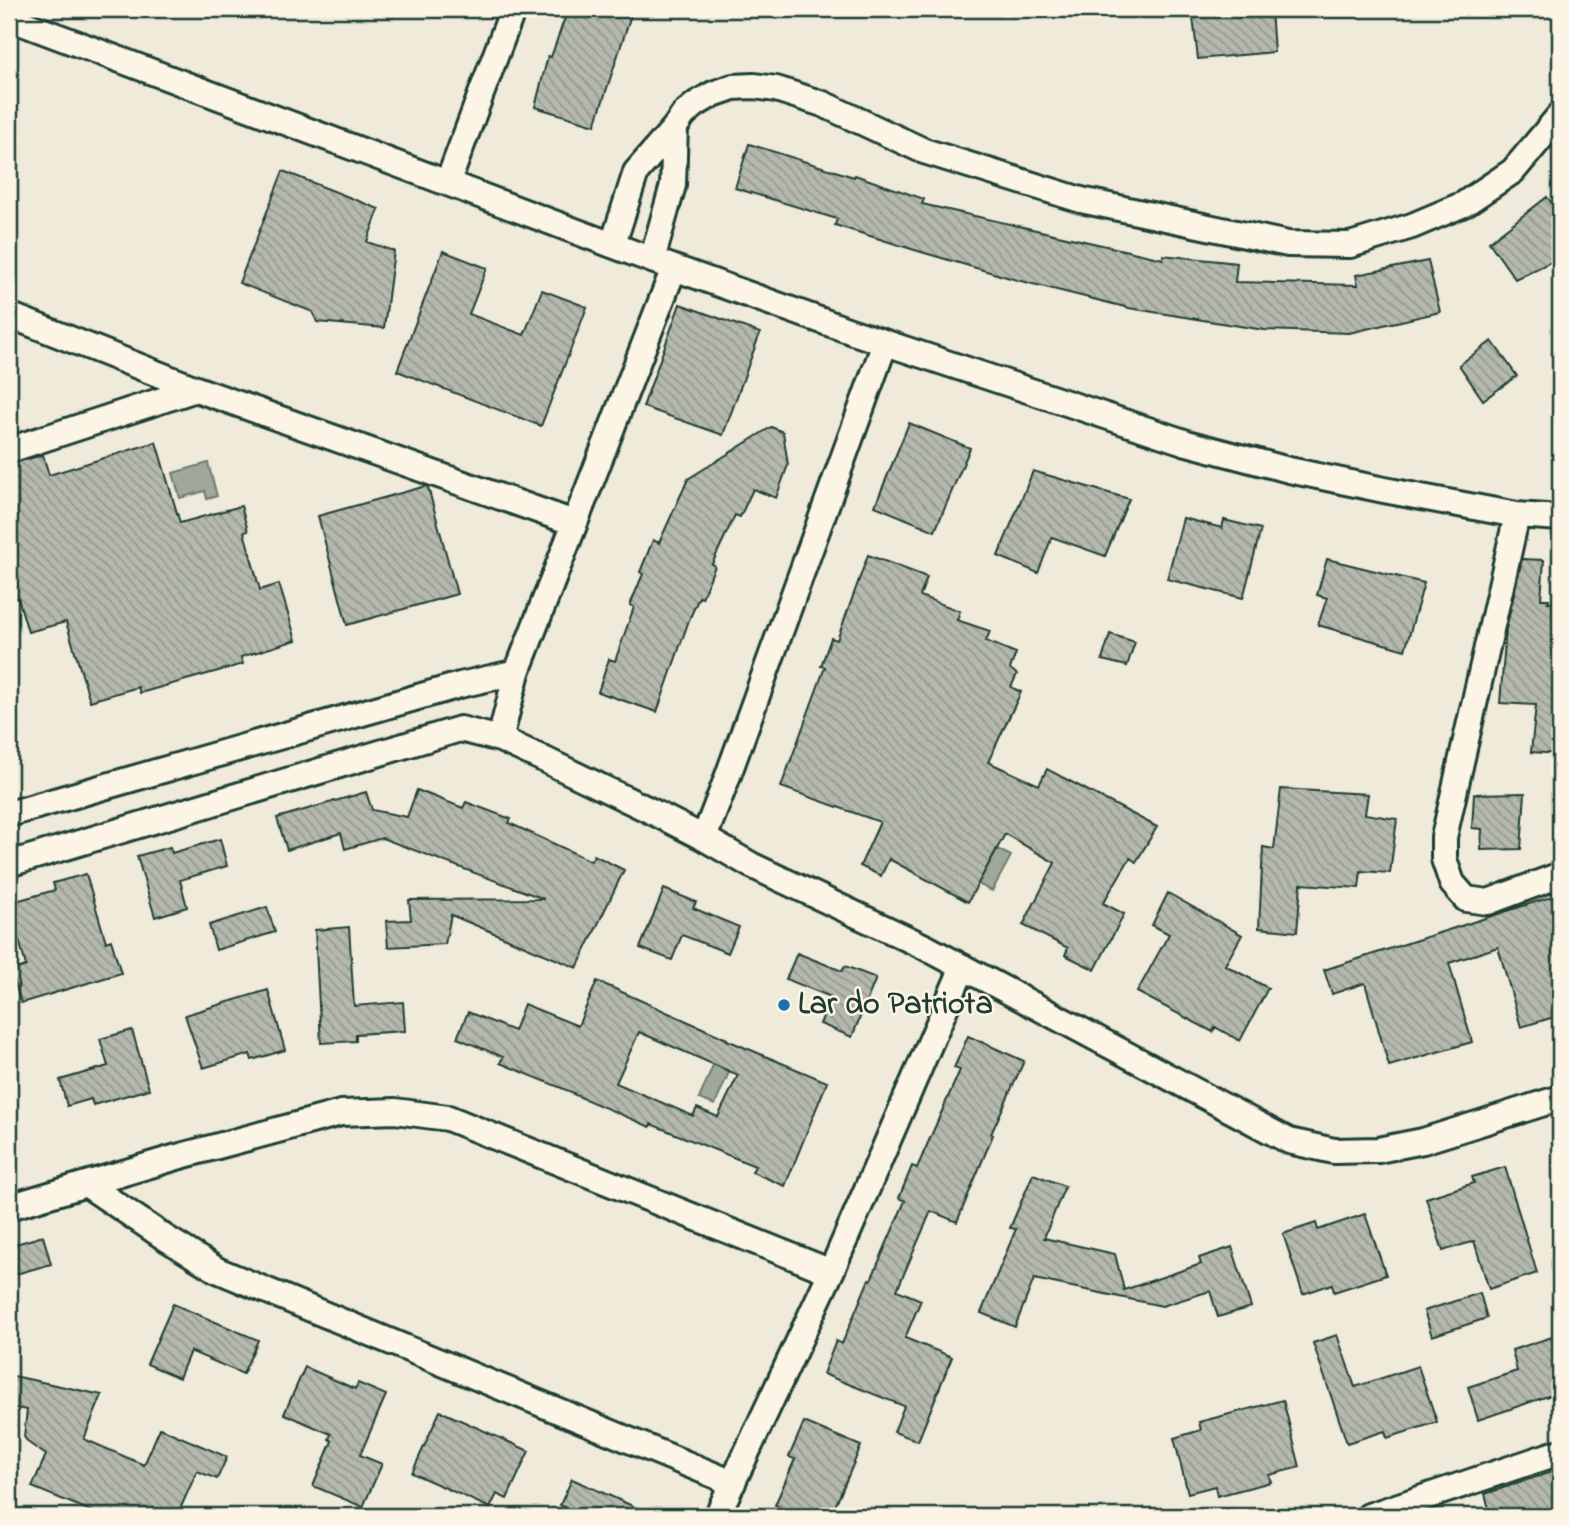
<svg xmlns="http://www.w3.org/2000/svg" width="1569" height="1525" font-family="'Indie Flower',sans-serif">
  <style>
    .water { fill: #9fa89a; stroke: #6c7d71; stroke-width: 2 }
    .building { fill: url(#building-back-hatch); stroke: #1f3d34; stroke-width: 2; fill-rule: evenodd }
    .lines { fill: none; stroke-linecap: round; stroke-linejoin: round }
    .street-casing { stroke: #1f3d34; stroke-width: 30 }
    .street { stroke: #fcf5e5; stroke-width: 24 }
    .poi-dot { fill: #1f6fb2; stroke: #fcf5e5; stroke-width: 2.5 }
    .labels { text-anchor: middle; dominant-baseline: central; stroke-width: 5; stroke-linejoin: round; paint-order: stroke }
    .poi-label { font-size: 32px; font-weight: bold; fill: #1f3d34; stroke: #fcf5e5; text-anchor: start }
  </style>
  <defs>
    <pattern id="building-back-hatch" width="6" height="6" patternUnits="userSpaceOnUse" patternTransform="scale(1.75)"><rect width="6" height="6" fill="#b5b9ad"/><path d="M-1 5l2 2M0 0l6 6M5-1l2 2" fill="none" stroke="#93988e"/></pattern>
  </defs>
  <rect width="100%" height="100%" fill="#efeada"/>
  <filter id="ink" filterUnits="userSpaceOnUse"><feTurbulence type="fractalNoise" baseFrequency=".0143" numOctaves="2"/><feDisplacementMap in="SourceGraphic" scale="14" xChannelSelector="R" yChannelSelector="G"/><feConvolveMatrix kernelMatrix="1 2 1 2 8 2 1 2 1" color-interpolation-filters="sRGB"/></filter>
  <g filter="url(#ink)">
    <!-- water -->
    <path class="water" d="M 208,463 L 217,496 L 207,499 L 205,491 L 180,498 L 173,473 Z
      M 997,849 L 1011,856 L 992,891 L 978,884 Z
      M 716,1058 L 732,1065 L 715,1105 L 699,1099 Z"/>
    <!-- building -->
    <path class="building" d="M 568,9 L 612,9 L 631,15 L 595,125 L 535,107 L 548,56 L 551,57 Z
      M 1192,9 L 1271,9 L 1274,52 L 1198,59 Z
      M 749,144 L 854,177 L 855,175 L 924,199 L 922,204 L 1163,259 L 1163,255 L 1237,263 L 1235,282 L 1358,285 L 1356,275 L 1428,261 L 1440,312 L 1349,333 L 1264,330 L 1129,308 L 1017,280 L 918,251 L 835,225 L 837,219 L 735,188 Z
      M 283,171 L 379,209 L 367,242 L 394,251 L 384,328 L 317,322 L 313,312 L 239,283 Z
      M 1547,197 L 1560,214 L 1560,254 L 1553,261 L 1515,279 L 1489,242 Z
      M 443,251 L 487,268 L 469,314 L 524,335 L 542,290 L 587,307 L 541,426 L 397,371 Z
      M 680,304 L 760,333 L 723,435 L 643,407 Z
      M 1492,341 L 1517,376 L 1483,400 L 1459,365 Z
      M 909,423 L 970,448 L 935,531 L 875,506 Z
      M 771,427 L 783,432 L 788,465 L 776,498 L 753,489 L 740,517 L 735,515 L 712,564 L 715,566 L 702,598 L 699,597 L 689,620 L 657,712 L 598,692 L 609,659 L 615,661 L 634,607 L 630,605 L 643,574 L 640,572 L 653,540 L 659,543 L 688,479 Z
      M 156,442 L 180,523 L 241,506 L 248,531 L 244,532 L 260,590 L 279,584 L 296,640 L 241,657 L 243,664 L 140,693 L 138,687 L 90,701 L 66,622 L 28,632 L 18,598 L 9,600 L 9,464 L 43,455 L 49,475 Z
      M 1033,471 L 1129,499 L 1105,556 L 1052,537 L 1038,573 L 998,556 Z
      M 426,486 L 428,487 L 457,594 L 347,625 L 318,516 Z
      M 1183,518 L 1222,528 L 1224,520 L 1261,529 L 1243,598 L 1167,579 Z
      M 868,555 L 927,577 L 920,596 L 960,611 L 957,620 L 990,631 L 986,641 L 1016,653 L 1010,669 L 1017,674 L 1011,687 L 1021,692 L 988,762 L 1039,785 L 1047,769 L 1157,827 L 1136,862 L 1130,858 L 1103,903 L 1124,914 L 1095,970 L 1065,955 L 1068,948 L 1023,925 L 1055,863 L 1005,834 L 968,902 L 889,859 L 881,876 L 860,866 L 880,822 L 781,787 L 825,667 L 821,666 L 831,638 L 837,640 Z
      M 1327,559 L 1424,583 L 1405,650 L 1318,625 L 1327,598 L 1317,595 Z
      M 1522,559 L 1544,560 L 1541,599 L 1549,599 L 1548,602 L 1560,602 L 1560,754 L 1531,752 L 1536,705 L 1500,703 L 1506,629 Z
      M 1110,634 L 1135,642 L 1127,666 L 1102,660 Z
      M 1281,789 L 1368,794 L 1365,814 L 1397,819 L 1390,873 L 1361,871 L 1359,888 L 1301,884 L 1297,932 L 1259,928 L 1263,847 L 1274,849 Z
      M 417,790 L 463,808 L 466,802 L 511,819 L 509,823 L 591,861 L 594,855 L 624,870 L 577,968 L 451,915 L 445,944 L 388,947 L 386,921 L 411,920 L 409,900 L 544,899 L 382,838 L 345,849 L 341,833 L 287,850 L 277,818 L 366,792 L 372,810 L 407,817 Z
      M 1525,793 L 1521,849 L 1481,850 L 1482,829 L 1472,828 L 1474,794 Z
      M 220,839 L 227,866 L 180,880 L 187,907 L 155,917 L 137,856 L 170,847 L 172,853 Z
      M 86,874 L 106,942 L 111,940 L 121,973 L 21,1003 L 11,971 L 26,966 L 9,903 L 55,890 L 53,883 Z
      M 664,889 L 696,902 L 693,908 L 739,927 L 728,953 L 682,935 L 672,960 L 640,948 Z
      M 1168,893 L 1242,935 L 1225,965 L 1268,988 L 1240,1041 L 1215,1027 L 1213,1032 L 1137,992 L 1169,934 L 1152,925 Z
      M 1560,894 L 1560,1009 L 1552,1011 L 1554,1017 L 1521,1027 L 1498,947 L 1449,963 L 1472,1042 L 1389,1066 L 1365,983 L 1332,994 L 1324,970 Z
      M 267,907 L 275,932 L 216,950 L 209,925 Z
      M 349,927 L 354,1006 L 403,1002 L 405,1031 L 356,1034 L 356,1041 L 321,1043 L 315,930 Z
      M 797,953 L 842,971 L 845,966 L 876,978 L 852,1037 L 820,1024 L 831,997 L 786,979 Z
      M 597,981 L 727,1039 L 727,1040 L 827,1082 L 785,1186 L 752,1172 L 755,1166 L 651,1124 L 650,1127 L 573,1094 L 574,1093 L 500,1063 L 503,1057 L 457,1038 L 468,1012 L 514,1031 L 524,1004 L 578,1026 ZM 639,1032 L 738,1075 L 718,1117 L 697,1108 L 693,1116 L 616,1083 Z
      M 268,990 L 285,1050 L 252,1060 L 250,1054 L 203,1068 L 185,1015 Z
      M 132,1030 L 149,1089 L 93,1105 L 91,1099 L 67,1106 L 60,1080 L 108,1066 L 100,1039 Z
      M 968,1036 L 1024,1061 L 991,1134 L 993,1135 L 957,1222 L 931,1211 L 897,1290 L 921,1300 L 905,1338 L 952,1357 L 918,1441 L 894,1432 L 904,1406 L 823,1374 L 836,1341 L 842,1344 L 869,1279 L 871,1280 L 905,1201 L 899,1198 L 912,1166 L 917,1168 L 960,1070 L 954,1068 Z
      M 1505,1167 L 1537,1273 L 1489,1289 L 1474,1241 L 1443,1251 L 1426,1198 L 1474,1183 L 1472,1177 Z
      M 1033,1174 L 1065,1186 L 1044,1238 L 1115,1254 L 1124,1290 L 1201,1264 L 1199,1258 L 1232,1247 L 1251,1307 L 1218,1317 L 1210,1291 L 1162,1306 L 1034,1279 L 1015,1327 L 981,1313 L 1016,1229 L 1010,1228 Z
      M 1365,1214 L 1386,1275 L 1334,1292 L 1332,1284 L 1303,1294 L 1283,1234 L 1316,1223 L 1318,1230 Z
      M 43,1236 L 51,1264 L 9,1276 L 9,1246 Z
      M 1480,1293 L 1487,1318 L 1432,1336 L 1424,1311 Z
      M 173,1304 L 258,1340 L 243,1374 L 190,1351 L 179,1378 L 147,1364 Z
      M 1337,1335 L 1355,1387 L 1418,1366 L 1437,1422 L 1387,1438 L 1385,1431 L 1347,1443 L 1313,1343 Z
      M 1552,1337 L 1560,1366 L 1560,1392 L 1478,1420 L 1468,1387 L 1517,1371 L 1512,1350 Z
      M 305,1367 L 355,1389 L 358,1383 L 386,1395 L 360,1455 L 382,1464 L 363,1507 L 313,1486 L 332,1441 L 329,1439 L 331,1434 L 284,1414 Z
      M 9,1375 L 102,1395 L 84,1439 L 144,1465 L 160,1428 L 227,1457 L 217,1479 L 197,1471 L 177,1516 L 103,1516 L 32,1487 L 46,1455 L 29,1443 L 24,1437 L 27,1410 L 9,1407 Z
      M 1283,1400 L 1300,1467 L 1269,1475 L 1271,1482 L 1217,1496 L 1215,1486 L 1188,1493 L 1174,1438 L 1201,1430 L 1199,1422 Z
      M 440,1411 L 529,1451 L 507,1499 L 497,1494 L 490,1508 L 412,1473 Z
      M 804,1422 L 861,1446 L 831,1516 L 802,1516 L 775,1505 L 795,1459 L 789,1457 Z
      M 1560,1469 L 1560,1516 L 1491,1516 L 1485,1494 Z
      M 572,1479 L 655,1516 L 585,1516 L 560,1505 Z"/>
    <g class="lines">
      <!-- street casing -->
      <g class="street-casing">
        <path id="street" d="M 9,18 L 652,260 L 853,332 L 1187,443 L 1289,470 L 1384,490 L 1517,515 L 1560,518
          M 448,182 L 513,9
          M 613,244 L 636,172 L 675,127 L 684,114 L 696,104 L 713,94 L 733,87 L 754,86 L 776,89 L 823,104 L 924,151 L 1081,200 L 1288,244 L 1350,245 L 1412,226 L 1464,204 L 1513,171 L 1560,115
          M 652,260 L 673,185 L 675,127
          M 9,315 L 196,389 L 574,523
          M 9,450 L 196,389
          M 1517,515 L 1444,837 L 1444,859 L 1452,883 L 1466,899 L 1488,902 L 1560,875
          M 500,739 L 517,672 L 674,268
          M 9,814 L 460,685 L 517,672
          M 704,838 L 726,781 L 885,343
          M 9,864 L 460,729 L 500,739 L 539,757 L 653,812 L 704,838 L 751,865 L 925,947 L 1289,1141 L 1334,1151 L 1378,1150 L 1423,1141 L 1560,1098
          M 86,1184 L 164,1237 L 217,1270 L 733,1483
          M 9,1207 L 177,1157 L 341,1113 L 395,1111 L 448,1118 L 831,1272
          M 717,1516 L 831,1272 L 963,967
          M 1369,1516 L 1560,1452"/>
      </g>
      <!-- street -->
      <use href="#street" class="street"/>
    </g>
  </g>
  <!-- markers -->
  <circle class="poi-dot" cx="784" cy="1005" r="7"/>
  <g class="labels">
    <!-- poi labels -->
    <g class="poi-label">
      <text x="798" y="1005">Lar do Patriota</text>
    </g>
  </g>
  <!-- margin -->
  <rect width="1569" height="1525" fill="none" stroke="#fcf5e5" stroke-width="35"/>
  <rect x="18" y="18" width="1534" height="1490" fill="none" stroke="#1f3d34" stroke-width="2.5" filter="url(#ink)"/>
</svg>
